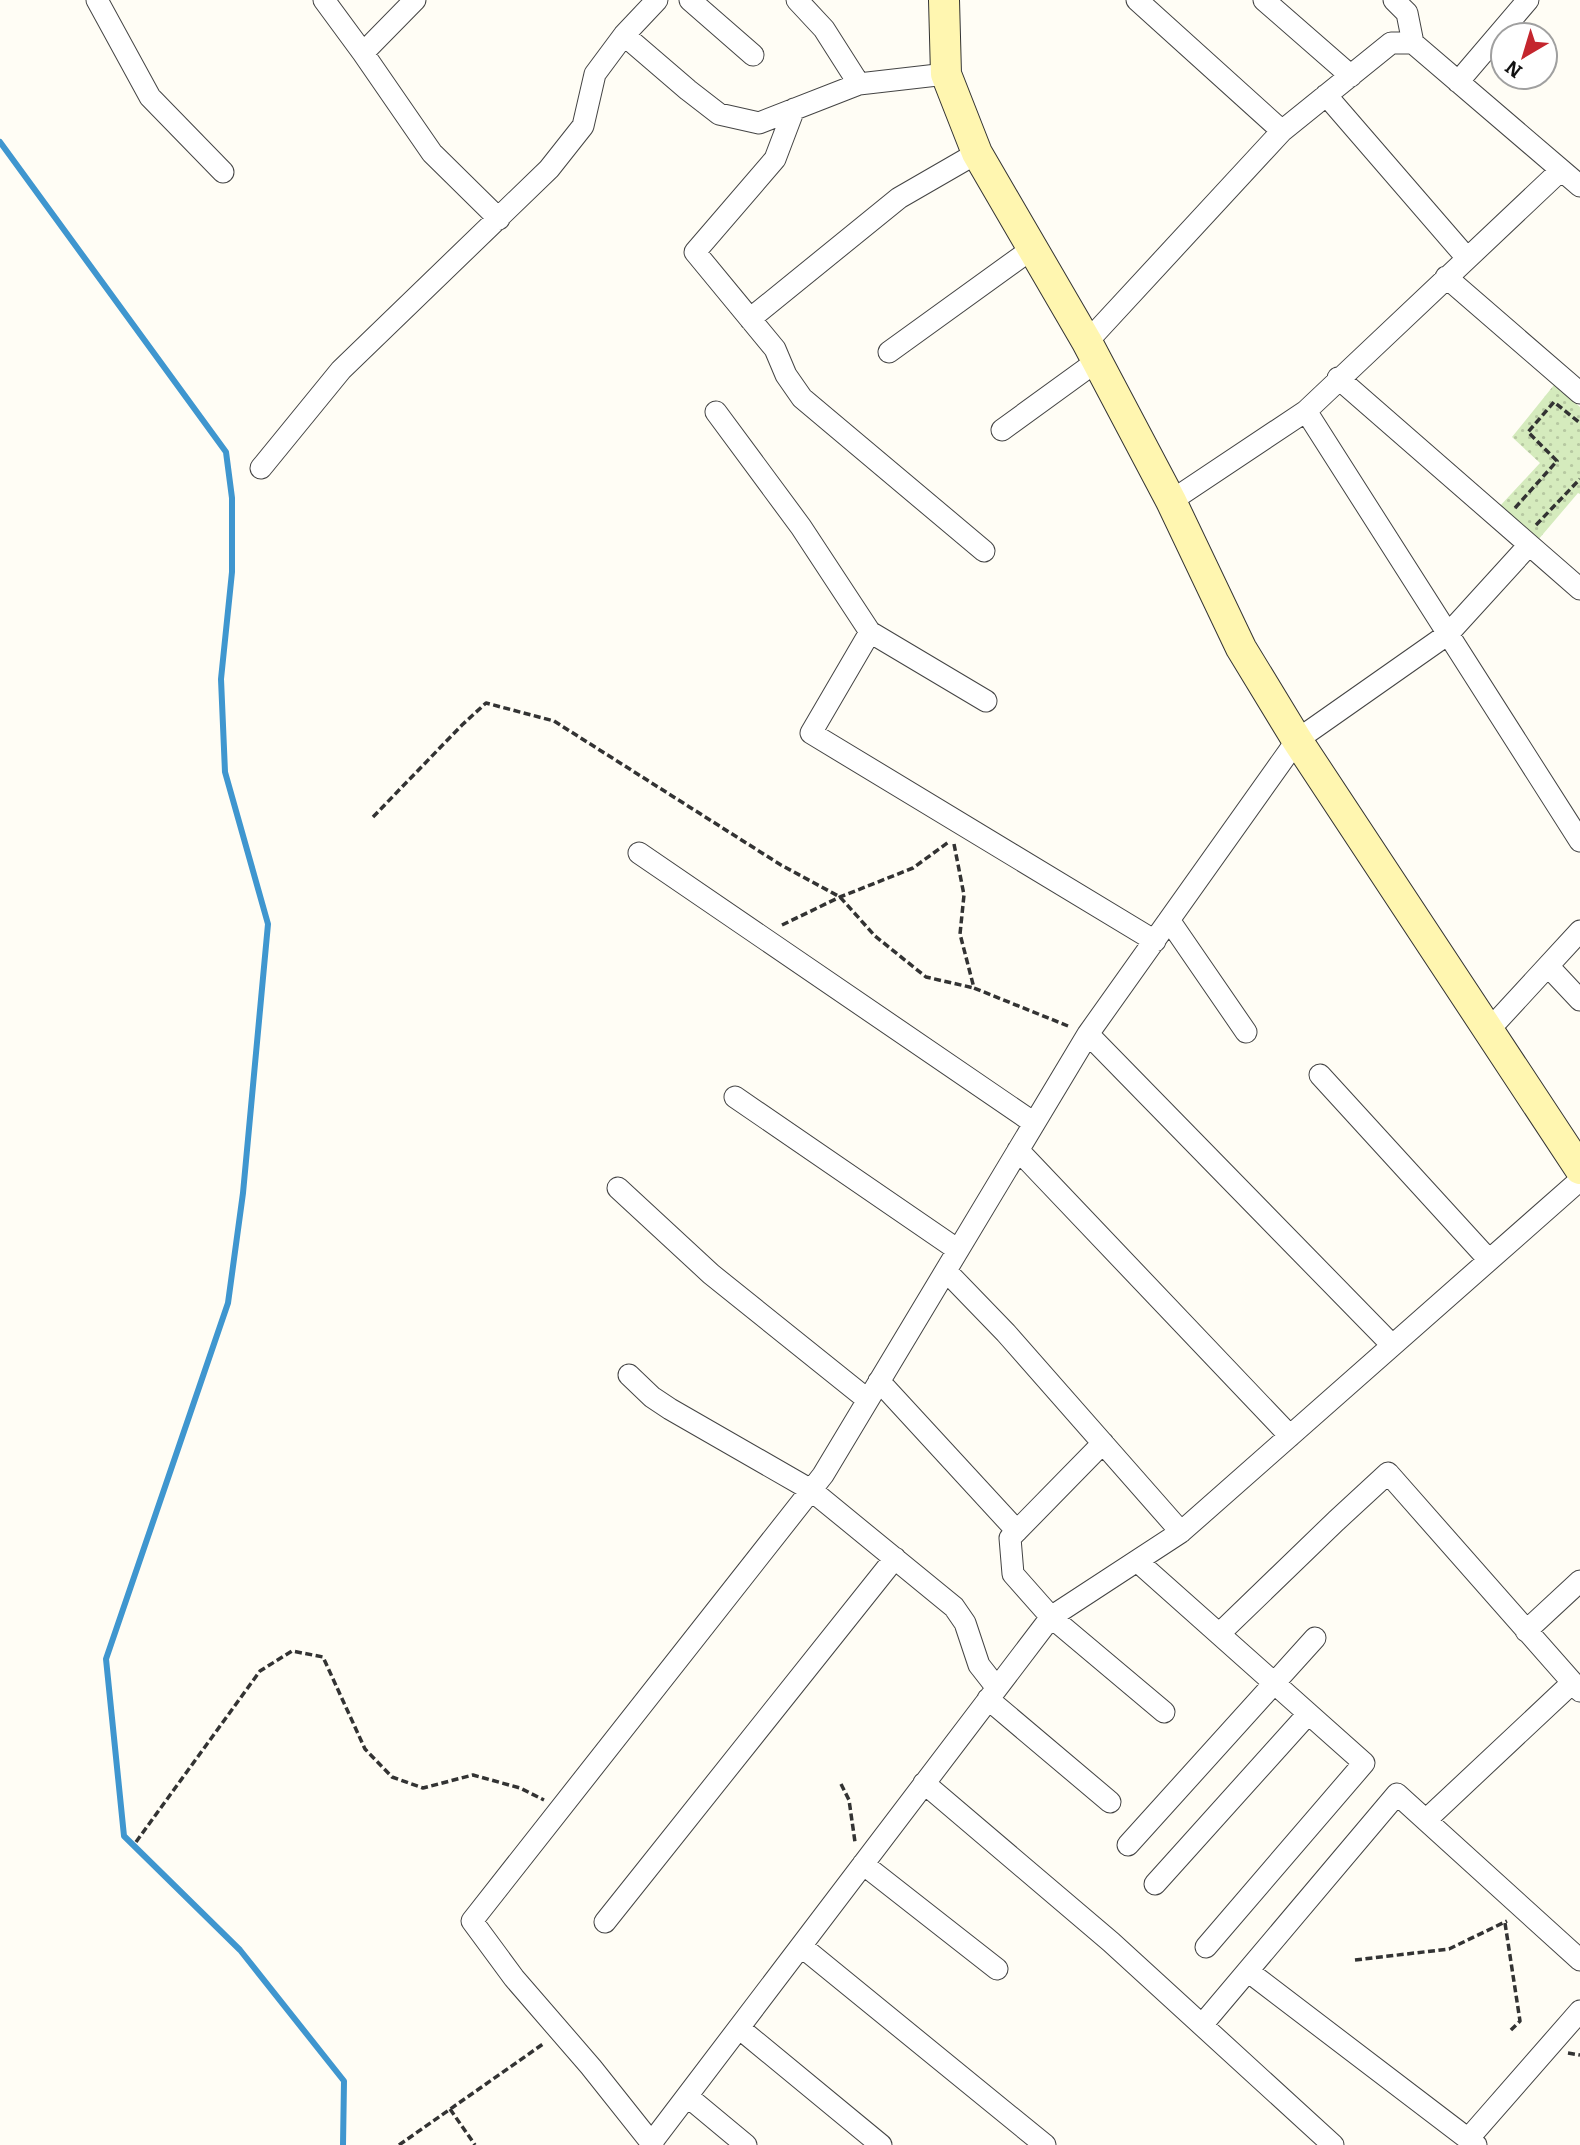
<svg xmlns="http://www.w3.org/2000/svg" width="1580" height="2145" font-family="Bitter,serif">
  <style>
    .park { fill: url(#park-dots) }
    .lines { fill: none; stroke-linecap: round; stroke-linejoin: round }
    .stream { stroke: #3f96cf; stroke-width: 6 }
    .street-casing { stroke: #444; stroke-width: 23 }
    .secondary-casing { stroke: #333; stroke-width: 32 }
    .path { stroke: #333; stroke-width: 3.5; stroke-dasharray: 7 3.5; stroke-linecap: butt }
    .street { stroke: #fff; stroke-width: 21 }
    .secondary { stroke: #fff6b0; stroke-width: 30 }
  </style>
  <defs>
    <pattern id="park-dots" width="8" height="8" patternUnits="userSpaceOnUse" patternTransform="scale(1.75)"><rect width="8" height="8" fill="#d5ebbd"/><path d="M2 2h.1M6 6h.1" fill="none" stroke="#b6c8a1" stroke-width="1.8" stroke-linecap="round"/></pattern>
  </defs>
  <rect width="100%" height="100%" fill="#fffdf5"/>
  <!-- park -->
  <path class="park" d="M 1554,385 L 1580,407 L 1580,494 L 1578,493 L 1538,540 L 1499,507 L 1540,463 L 1512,437 Z"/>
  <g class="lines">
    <!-- stream -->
    <path class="stream" d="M 0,142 L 226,452 L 232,498 L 232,572 L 221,679 L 225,772 L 268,924 L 243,1193 L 228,1303 L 106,1659 L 124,1836 L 240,1950 L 344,2081 L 343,2145"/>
    <!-- street casing -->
    <g class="street-casing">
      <path id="street" d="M 97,0 L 150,97 L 223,172
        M 324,0 L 363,53 L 432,153 L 499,219
        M 690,0 L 753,55
        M 797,0 L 824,29 L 859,84
        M 1137,0 L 1282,131
        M 1264,0 L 1351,76
        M 1394,0 L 1407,13 L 1413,43
        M 624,35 L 688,90 L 719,114 L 759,123 L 859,84 L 946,74
        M 363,53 L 415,0
        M 1458,82 L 1528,0
        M 1326,95 L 1467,258
        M 794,109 L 775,159 L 695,252 L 775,349 L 786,375 L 802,398 L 984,551
        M 1446,277 L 1580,393
        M 750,319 L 899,198 L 977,153
        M 1087,342 L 1282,131 L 1391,43 L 1413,43 L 1580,186
        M 889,352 L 1033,248
        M 1338,378 L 1580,589
        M 1306,411 L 1580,841
        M 716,412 L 801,527 L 870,632 L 986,701
        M 1002,430 L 1097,361
        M 261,468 L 341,370 L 549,169 L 583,126 L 595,74 L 624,35 L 657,0
        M 1171,501 L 1306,411 L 1560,171
        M 870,632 L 811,733 L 1155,941
        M 639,853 L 1034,1123
        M 1169,920 L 1246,1032
        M 1548,966 L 1580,1000
        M 1488,1031 L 1580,931
        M 1088,1034 L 1392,1345
        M 1320,1075 L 1489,1260
        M 735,1097 L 958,1250
        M 1018,1150 L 1290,1436
        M 618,1188 L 711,1274 L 868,1400
        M 946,1271 L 1006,1333 L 1181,1532
        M 629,1375 L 652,1397 L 670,1409 L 811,1490 L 954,1607 L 965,1623 L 979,1665 L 997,1688
        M 879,1381 L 1017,1531
        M 1103,1443 L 1010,1538 L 1013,1574 L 1051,1617 L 1164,1712
        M 1137,1561 L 1364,1763 L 1206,1947
        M 1526,1631 L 1580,1581
        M 1219,1634 L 1336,1521 L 1388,1473 L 1580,1691
        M 988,1699 L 1110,1802
        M 924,1783 L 1111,1942 L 1333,2145
        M 1426,1820 L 1572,1683
        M 1128,1845 L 1315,1638
        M 863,1864 L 997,1969
        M 1155,1884 L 1308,1714
        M 605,1922 L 895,1558
        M 801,1946 L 1045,2145
        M 1249,1972 L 1476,2145
        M 1202,2025 L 1397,1794 L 1580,1960
        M 739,2028 L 881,2145
        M 687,2096 L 746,2145
        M 1468,2139 L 1580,2011
        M 652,2142 L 1051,1617 L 1181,1532 L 1580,1180
        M 653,2145 L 591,2067 L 514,1978 L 472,1921 L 823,1475 L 1088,1034 L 1297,740 L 1448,634 L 1529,545"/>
    </g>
    <!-- secondary casing -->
    <g class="secondary-casing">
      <path id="secondary" d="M 944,0 L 946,74 L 977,153 L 1087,342 L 1171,501 L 1241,648 L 1297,740 L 1580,1169"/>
    </g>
    <!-- path -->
    <path class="path" d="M 1515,508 L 1557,461 L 1528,432 L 1554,402 L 1580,423
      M 1536,525 L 1580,479
      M 373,817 L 462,725 L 486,703 L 554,721 L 781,865 L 840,897 L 875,936 L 926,977 L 974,988
      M 954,844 L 964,895 L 960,934 L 974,988 L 1068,1026
      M 782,925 L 840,897 L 913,868 L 950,841
      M 841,1784 L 849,1800 L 855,1842
      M 136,1842 L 260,1671 L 292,1651 L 323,1657 L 365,1749 L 392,1777 L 423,1788 L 473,1775 L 520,1788 L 544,1800
      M 1505,1923 L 1520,2021 L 1510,2031
      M 1355,1960 L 1449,1949 L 1507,1921
      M 1568,2053 L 1580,2055
      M 450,2109 L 475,2145
      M 399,2145 L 543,2044"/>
    <!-- street -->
    <use href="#street" class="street"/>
    <!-- secondary -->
    <use href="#secondary" class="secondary"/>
  </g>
  <!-- north arrow -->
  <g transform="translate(1524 56) rotate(218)"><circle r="33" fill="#ffffff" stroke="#a0a0a0" stroke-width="2"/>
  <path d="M0-5L12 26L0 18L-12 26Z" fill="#c4262e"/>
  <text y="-10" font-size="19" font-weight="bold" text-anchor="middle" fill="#111111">N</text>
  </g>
</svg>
